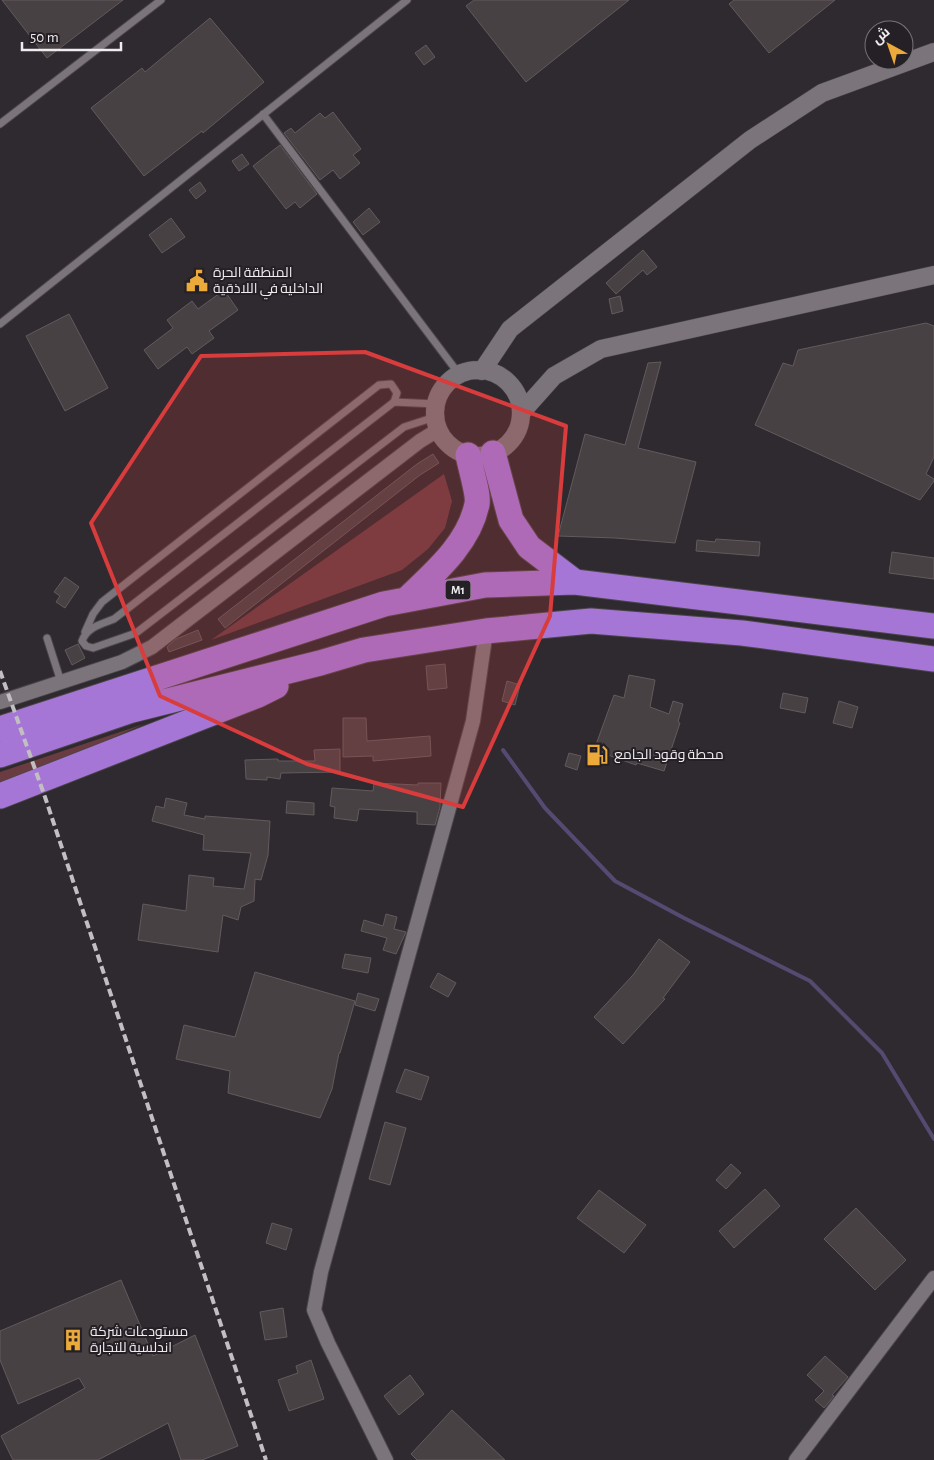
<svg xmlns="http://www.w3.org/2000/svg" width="934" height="1460" font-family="'Alegreya Sans',Cairo,sans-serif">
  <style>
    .green { fill: #6a3c42 }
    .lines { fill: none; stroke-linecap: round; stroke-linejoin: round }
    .stream { stroke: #554b72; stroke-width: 4 }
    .building { fill: #484144; stroke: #625a5d }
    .service-casing { stroke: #4b464b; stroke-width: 9 }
    .minor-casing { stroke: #4b464b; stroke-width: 16 }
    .tertiary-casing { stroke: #4b464b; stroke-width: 19 }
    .motorway-casing { stroke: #4b464b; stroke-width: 27 }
    .service { stroke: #7b757b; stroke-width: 7 }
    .minor { stroke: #7b757b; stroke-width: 14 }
    .tertiary { stroke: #7b757b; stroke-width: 18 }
    .motorway { stroke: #a676d6; stroke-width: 25 }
    .rail { stroke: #c2bfc2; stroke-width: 4; stroke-dasharray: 8 4; stroke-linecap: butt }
    .marked { fill: #d83c3c; fill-opacity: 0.2; stroke: #d83c3c; stroke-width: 4; stroke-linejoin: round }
    .labels { text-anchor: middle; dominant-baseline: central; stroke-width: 4; stroke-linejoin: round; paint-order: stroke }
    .shield { fill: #252025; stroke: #b2afb2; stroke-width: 1 }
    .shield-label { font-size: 12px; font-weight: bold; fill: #efecef }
    .poi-label { font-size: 14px; fill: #efecef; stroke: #252025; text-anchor: start }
  </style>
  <rect width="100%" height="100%" fill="#2f2a2f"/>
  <!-- green -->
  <path class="green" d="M 444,474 L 452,501 L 445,528 L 428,549 L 402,570 L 211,640 Z
    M 144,724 L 63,760 L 0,783 L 0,772 Z"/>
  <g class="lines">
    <!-- stream -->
    <path class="stream" d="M 503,750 L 545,808 L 615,881 L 684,918 L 810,981 L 882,1053 L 934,1139"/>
  </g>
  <!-- building -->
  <path class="building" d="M 2,0 L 123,0 L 47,58 Z
    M 474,0 L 629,0 L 526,82 L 466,6 Z
    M 734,0 L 835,0 L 769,53 L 729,4 Z
    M 210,18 L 264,82 L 203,133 L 202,131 L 144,176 L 91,108 L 142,68 L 145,72 Z
    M 426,45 L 435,57 L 424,65 L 415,53 Z
    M 333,112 L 361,149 L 353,155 L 360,163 L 340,179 L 333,170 L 320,180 L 284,133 L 291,128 L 295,133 L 320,113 L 325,118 Z
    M 280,145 L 317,194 L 300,208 L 295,202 L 286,209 L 253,166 Z
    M 242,154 L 249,164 L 239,171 L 232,161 Z
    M 200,182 L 206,191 L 196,199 L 189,190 Z
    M 369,208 L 380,222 L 363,235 L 353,222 Z
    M 171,218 L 185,237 L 162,253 L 149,235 Z
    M 643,250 L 657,267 L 647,275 L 643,270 L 616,294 L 606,283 Z
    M 224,290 L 238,310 L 209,331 L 214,338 L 192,354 L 187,347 L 158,369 L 144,350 L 173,328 L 167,320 L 192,301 L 198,309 Z
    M 620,296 L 623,311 L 612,314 L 609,299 Z
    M 69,314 L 108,388 L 65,411 L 26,336 Z
    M 926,323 L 934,326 L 934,457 L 926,474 L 934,479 L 934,481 L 920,500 L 755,425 L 783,363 L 793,366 L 798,350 Z
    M 661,362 L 638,448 L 696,462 L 675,543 L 615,538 L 558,536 L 585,434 L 625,445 L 648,363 Z
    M 433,454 L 439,463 L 420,475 L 225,628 L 218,619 L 417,464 Z
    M 716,539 L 760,542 L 759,556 L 696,551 L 697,540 L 715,542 Z
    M 892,552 L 934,558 L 934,579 L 889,573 Z
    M 65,577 L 79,587 L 65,608 L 56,602 L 60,596 L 54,592 Z
    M 198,630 L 202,640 L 169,652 L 167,647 L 176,639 Z
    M 78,644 L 85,658 L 72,665 L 65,650 Z
    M 445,664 L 447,688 L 428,690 L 426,666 Z
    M 629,675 L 655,680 L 650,707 L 669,714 L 673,701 L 683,704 L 678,722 L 680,723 L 664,771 L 637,763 L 636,765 L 594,750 L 614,695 L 624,698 Z
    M 507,681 L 520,685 L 515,705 L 502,701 Z
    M 783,693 L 808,698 L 805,713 L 780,708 Z
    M 839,701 L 858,707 L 852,728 L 833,723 Z
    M 343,718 L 366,718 L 367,741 L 430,736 L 431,756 L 373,761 L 373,756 L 343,757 Z
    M 340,749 L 340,772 L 281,773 L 280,779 L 267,777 L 267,780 L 246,779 L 245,760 L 278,759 L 278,761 L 315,761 L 314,750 Z
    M 569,753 L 581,756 L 577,770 L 565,766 Z
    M 374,783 L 418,785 L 418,783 L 441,783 L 440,807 L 435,825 L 417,824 L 417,812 L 359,809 L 357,821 L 334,818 L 335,807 L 330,806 L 332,788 L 373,791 Z
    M 166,798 L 187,803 L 184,815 L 205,819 L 205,816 L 270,821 L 268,855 L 261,880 L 255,879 L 254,901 L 241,907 L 238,920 L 223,915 L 218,952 L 138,940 L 143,904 L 186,911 L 189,875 L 214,878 L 213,886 L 244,889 L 251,853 L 203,850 L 204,835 L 152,821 L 156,806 L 164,808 Z
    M 287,801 L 314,803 L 314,815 L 286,813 Z
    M 386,914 L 397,917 L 394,929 L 406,932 L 396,954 L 383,950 L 387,938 L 361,931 L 364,920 L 383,926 Z
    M 659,939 L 690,962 L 663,998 L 665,999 L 623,1044 L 594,1017 L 633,975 Z
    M 345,954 L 371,958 L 368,973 L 342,968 Z
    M 255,972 L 355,1001 L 340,1053 L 339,1053 L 332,1089 L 320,1118 L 228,1093 L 230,1071 L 176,1059 L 184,1025 L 235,1037 Z
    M 438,973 L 456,983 L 448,997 L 430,987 Z
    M 358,993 L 379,999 L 375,1011 L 355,1005 Z
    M 405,1069 L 429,1077 L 421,1100 L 396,1092 Z
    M 385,1122 L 406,1128 L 390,1185 L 369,1179 Z
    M 731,1164 L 741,1173 L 726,1189 L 716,1180 Z
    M 765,1189 L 780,1206 L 734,1248 L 719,1231 Z
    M 599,1190 L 646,1225 L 624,1253 L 577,1218 Z
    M 856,1208 L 906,1260 L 875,1290 L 824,1239 Z
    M 272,1223 L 292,1229 L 286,1250 L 266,1243 Z
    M 121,1280 L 153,1356 L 195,1335 L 238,1446 L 202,1460 L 181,1460 L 168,1423 L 98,1460 L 13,1460 L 1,1436 L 85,1388 L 79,1378 L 18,1404 L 0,1360 L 0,1331 Z
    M 283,1308 L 287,1337 L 265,1340 L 260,1312 Z
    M 825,1356 L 848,1377 L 832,1395 L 834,1396 L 824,1408 L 815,1400 L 824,1391 L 807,1375 Z
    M 311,1360 L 324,1399 L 289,1411 L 278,1380 L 298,1373 L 296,1366 Z
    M 410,1375 L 424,1394 L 399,1415 L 384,1396 Z
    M 452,1410 L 505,1460 L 417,1460 L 411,1454 Z"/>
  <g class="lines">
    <!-- service casing -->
    <g class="service-casing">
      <path id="service" d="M 263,114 L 459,374
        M 0,124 L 161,0
        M 0,324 L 407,0
        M 435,417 L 404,427 L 136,633 L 93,648 L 86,646 L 82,641 C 87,627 102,624 114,619 L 394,402 L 436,404
        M 85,632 L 93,614 L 102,602 L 379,385 L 391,384 L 397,393 L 394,402
        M 47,638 L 61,682"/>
    </g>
    <!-- minor casing -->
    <g class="minor-casing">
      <path id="minor" d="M 0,702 L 122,662 L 152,647 L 420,441 L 438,430
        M 386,1460 L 328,1343 L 314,1310 L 321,1272 L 473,721 L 486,631
        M 796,1460 L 934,1278"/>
    </g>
    <!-- tertiary casing -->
    <g class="tertiary-casing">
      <path id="tertiary" d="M435 413a43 43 0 1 1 86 0a43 43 0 1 1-86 0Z
        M 482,371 L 510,329 L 750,140 L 822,93 L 934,52
        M 521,413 L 554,376 L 601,349 L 934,275"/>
    </g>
    <!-- motorway casing -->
    <g class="motorway-casing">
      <path id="motorway" d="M 493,453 L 511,520 L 529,547 L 575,582
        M 407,599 C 434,573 469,544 477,504 C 479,495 470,466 468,455
        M 0,729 L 384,604 L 485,585 L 575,582 L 934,626
        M 0,755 L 132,710 L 320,663 L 364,650 L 486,631 L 591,621 L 742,633 L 934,659
        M 0,796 L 258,695 L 276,686"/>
    </g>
    <!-- service -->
    <use href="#service" class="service"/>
    <!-- minor -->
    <use href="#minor" class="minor"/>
    <!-- tertiary -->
    <use href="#tertiary" class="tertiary"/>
    <!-- motorway -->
    <use href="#motorway" class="motorway"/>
    <!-- rail -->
    <path class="rail" d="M 0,671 L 45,797 L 266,1460"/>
  </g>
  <!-- marked area -->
  <path class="marked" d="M 365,352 L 566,426 L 550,616 L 463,807 L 307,764 L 160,696 L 91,523 L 201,356 Z"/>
  <!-- icons -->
  <defs>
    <g id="civic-bare" transform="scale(1.725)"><path d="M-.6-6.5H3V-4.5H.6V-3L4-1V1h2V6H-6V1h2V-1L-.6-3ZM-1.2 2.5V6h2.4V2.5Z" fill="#ebaa39" stroke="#252025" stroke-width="2.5" paint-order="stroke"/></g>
    <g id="fuel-bare" transform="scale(1.725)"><path d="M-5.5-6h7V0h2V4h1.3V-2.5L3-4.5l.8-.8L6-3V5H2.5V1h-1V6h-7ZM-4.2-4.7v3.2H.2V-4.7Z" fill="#ebaa39" stroke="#252025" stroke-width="2.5" paint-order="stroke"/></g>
    <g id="building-bare" transform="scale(1.725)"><path d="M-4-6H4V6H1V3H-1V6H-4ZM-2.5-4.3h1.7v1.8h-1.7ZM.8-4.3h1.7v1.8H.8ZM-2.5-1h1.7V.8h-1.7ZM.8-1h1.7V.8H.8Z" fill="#ebaa39" stroke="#252025" stroke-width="2.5" paint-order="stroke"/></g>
  </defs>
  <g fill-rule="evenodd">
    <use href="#civic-bare" x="197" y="281"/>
    <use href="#fuel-bare" x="597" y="755"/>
    <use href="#building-bare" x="73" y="1340"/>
  </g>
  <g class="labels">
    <!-- shield labels -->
    <rect class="shield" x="445.5" y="580.5" width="25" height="19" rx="4"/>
    <g class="shield-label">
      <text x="458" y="590">M1</text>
    </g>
    <!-- poi labels -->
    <g class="poi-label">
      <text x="213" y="273">المنطقة الحرة<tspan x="213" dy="16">الداخلية في اللاذقية</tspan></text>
      <text x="614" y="755">محطة وقود الجامع</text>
      <text x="90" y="1332">مستودعات شركة<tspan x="90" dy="16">اندلسية للتجارة</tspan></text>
    </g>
  </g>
  <!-- north arrow -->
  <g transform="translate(889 45) rotate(320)"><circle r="24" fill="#252025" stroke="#767276"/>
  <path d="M0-4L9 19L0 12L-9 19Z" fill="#ebaa39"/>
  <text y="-8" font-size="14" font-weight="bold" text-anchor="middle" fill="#efecef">ش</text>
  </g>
  <!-- scale -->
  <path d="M22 42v8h99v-8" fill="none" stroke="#efecef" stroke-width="2.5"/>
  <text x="30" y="42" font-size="15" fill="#efecef" stroke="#252025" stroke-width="4" paint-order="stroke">50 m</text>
</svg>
